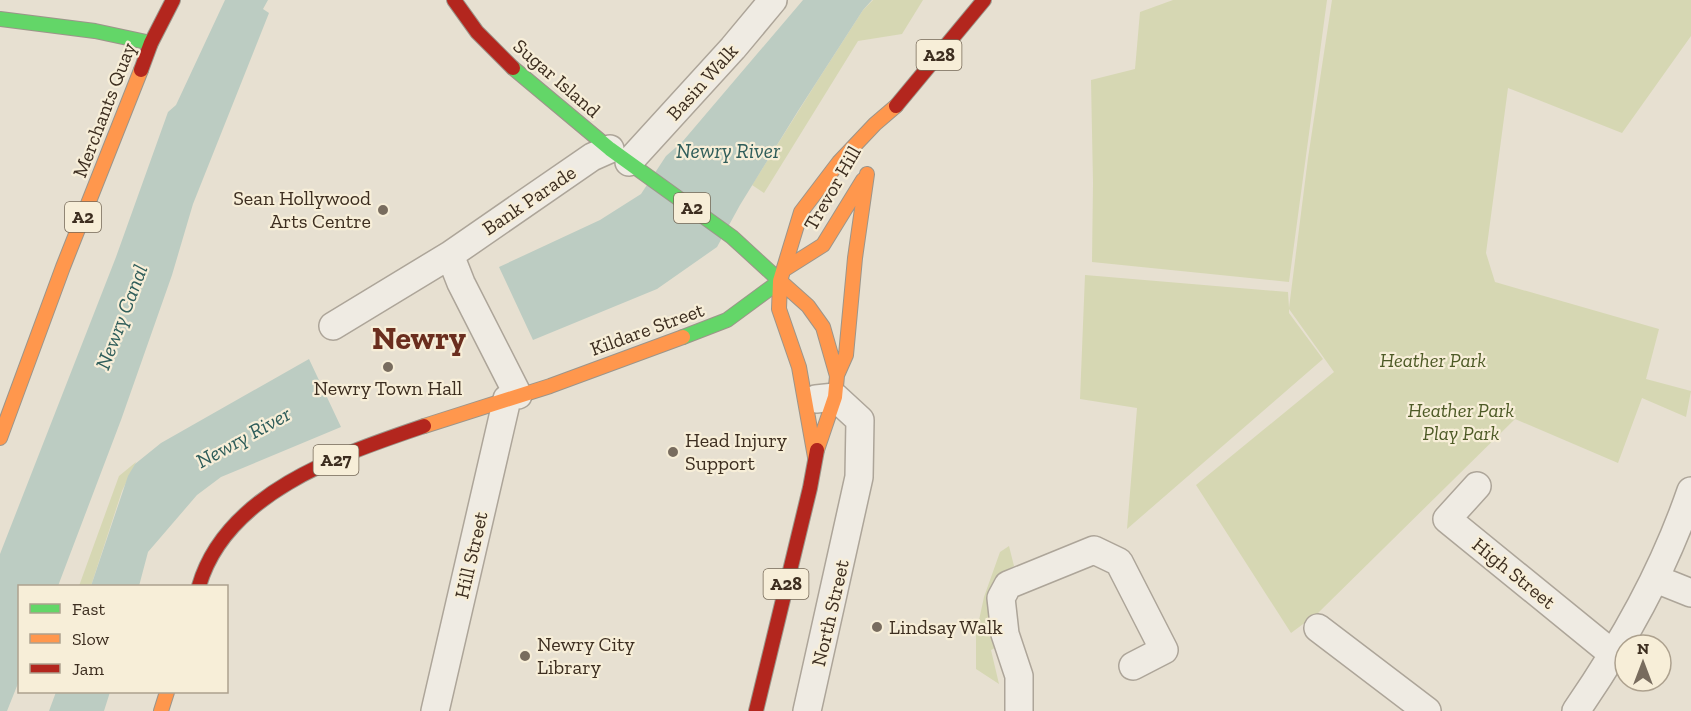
<svg xmlns="http://www.w3.org/2000/svg" width="1691" height="711" font-family="'Zilla Slab',serif">
  <style>
    .green { fill: #d6d7b3 }
    .water { fill: #bcccc2 }
    .lines { fill: none; stroke-linecap: round; stroke-linejoin: round }
    .street-casing { stroke: #ada599; stroke-width: 30 }
    .fast-casing { stroke: #9c958a; stroke-width: 16 }
    .slow-casing { stroke: #9c958a; stroke-width: 16 }
    .jam-casing { stroke: #9c958a; stroke-width: 16 }
    .street { stroke: #efebe3; stroke-width: 27 }
    .fast { stroke: #63d668; stroke-width: 14 }
    .slow { stroke: #ff974d; stroke-width: 14 }
    .jam { stroke: #b3261e; stroke-width: 14 }
    .poi-dot { fill: #786c5e; stroke: #f7eed8; stroke-width: 2 }
    .labels { text-anchor: middle; dominant-baseline: central; stroke-width: 4.5; stroke-linejoin: round; paint-order: stroke }
    .shield { fill: #f7eed8; stroke: #756857; stroke-width: 1.5 }
    .shield-label { font-size: 18px; font-weight: bold; fill: #3d2e20 }
    .street-label { font-size: 20px; fill: #3d2e20; stroke: #f7eed8 }
    .poi-label { font-size: 20px; fill: #3d2e20; stroke: #f7eed8; text-anchor: start }
    .park-label { font-size: 20px; font-style: italic; fill: #4d5a26; stroke: #f7eed8 }
    .water-label { font-size: 21px; font-style: italic; fill: #2f5d5a; stroke: #f7eed8 }
    .town-label { font-size: 32px; font-weight: bold; fill: #6b2e1e; stroke: #f7eed8 }
  </style>
  <rect width="100%" height="100%" fill="#e7e0d1"/>
  <!-- green -->
  <path class="green" d="M 873,0 L 923,0 L 902,34 L 858,41 L 764,193 L 752,185 L 818,80 L 863,10 Z
    M 1173,0 L 1327,0 L 1289,282 L 1092,262 L 1093,183 L 1091,80 L 1135,69 L 1140,12 Z
    M 1332,0 L 1691,0 L 1691,36 L 1622,133 L 1508,88 L 1486,253 L 1495,282 L 1659,329 L 1646,379 L 1691,391 L 1686,417 L 1642,398 L 1618,463 L 1515,419 L 1318,613 L 1291,633 L 1196,485 L 1334,372 L 1289,309 L 1289,313 L 1323,359 L 1127,529 L 1137,408 L 1080,399 L 1085,275 L 1288,292 L 1289,308 L 1308,158 Z
    M 136,462 L 122,491 L 91,586 L 79,586 L 119,476 Z
    M 1009,546 L 1014,566 C 1009,569 1002,573 998,577 C 980,596 991,626 997,647 L 991,650 L 999,684 L 976,669 L 976,634 L 984,597 L 1000,552 Z"/>
  <!-- water -->
  <path class="water" d="M 225,0 L 268,0 L 263,9 L 269,13 L 193,204 L 172,275 L 121,420 L 58,586 L 20,586 L 19,681 L 7,711 L 0,711 L 0,554 L 116,257 L 168,112 L 176,105 Z
    M 803,0 L 872,0 L 863,10 L 798,111 L 740,205 L 717,247 L 657,289 L 533,340 L 499,267 L 600,220 L 641,194 L 666,156 L 683,141 Z
    M 309,359 L 341,427 L 221,477 L 197,495 L 148,552 L 139,586 L 91,586 L 128,476 L 135,464 L 161,443 Z
    M 56,692 L 110,692 L 104,711 L 49,711 Z"/>
  <g class="lines">
    <!-- street casing -->
    <g class="street-casing">
      <path id="street" d="M 629,162 L 733,48 L 773,0
        M 333,326 L 450,255
        M 518,395 L 461,283 L 450,255 L 592,157 L 610,149
        M 1477,486 L 1447,519 L 1614,655
        M 1656,579 L 1691,593
        M 1318,628 L 1427,711
        M 435,711 L 507,399
        M 807,711 L 859,477 L 860,420 L 835,397 L 816,399
        M 1019,711 L 1019,676 L 1005,634 L 1001,598 L 1008,585 L 1094,550 L 1119,562 L 1164,650 L 1133,666
        M 1576,711 C 1624,641 1663,572 1691,491"/>
    </g>
    <!-- fast casing -->
    <g class="fast-casing">
      <path id="fast" d="M 0,19 L 95,31 L 151,43
        M 513,68 L 610,149 L 732,237 L 780,281 L 727,320 L 683,337"/>
    </g>
    <!-- slow casing -->
    <g class="slow-casing">
      <path id="slow" d="M 785,269 L 823,245 L 863,180
        M 780,281 L 808,306 L 823,327 L 837,376 L 835,397 L 817,450
        M 838,373 L 846,355 L 855,258 L 867,174
        M 424,426 L 550,386 L 683,337
        M 0,438 L 63,267 L 141,70
        M 815,457 L 799,367 L 779,309 L 780,281 L 801,212 L 839,162 L 875,124 L 896,106
        M 161,711 L 167,692"/>
    </g>
    <!-- jam casing -->
    <g class="jam-casing">
      <path id="jam" d="M 454,0 L 477,32 L 513,68
        M 141,70 L 151,43 L 173,0
        M 896,106 L 984,0
        M 199,586 C 226,492 342,454 424,426
        M 756,711 L 810,488 L 817,450"/>
    </g>
    <!-- street -->
    <use href="#street" class="street"/>
    <!-- fast -->
    <use href="#fast" class="fast"/>
    <!-- slow -->
    <use href="#slow" class="slow"/>
    <!-- jam -->
    <use href="#jam" class="jam"/>
  </g>
  <!-- markers -->
  <g class="poi-dot">
    <circle cx="383" cy="210" r="6"/>
    <circle cx="388" cy="367" r="6"/>
    <circle cx="673" cy="452" r="6"/>
    <circle cx="877" cy="627" r="6"/>
    <circle cx="525" cy="656" r="6"/>
  </g>
  <g class="labels">
    <!-- shield labels -->
    <g class="shield">
      <rect x="916.5" y="40" width="45" height="30" rx="4.5"/>
      <rect x="674" y="193" width="36" height="30" rx="4.5"/>
      <rect x="65" y="202" width="36" height="30" rx="4.5"/>
      <rect x="313.5" y="445" width="45" height="30" rx="4.5"/>
      <rect x="763.5" y="569" width="45" height="30" rx="4.5"/>
    </g>
    <g class="shield-label">
      <text x="939" y="55">A28</text>
      <text x="692" y="208">A2</text>
      <text x="83" y="217">A2</text>
      <text x="336" y="460">A27</text>
      <text x="786" y="584">A28</text>
    </g>
    <!-- street labels -->
    <g class="street-label">
      <text transform="translate(557 78) rotate(41)">Sugar Island</text>
      <text transform="translate(702 82) rotate(-48)">Basin Walk</text>
      <text transform="translate(104 110) rotate(-69)">Merchants Quay</text>
      <text transform="translate(832 188) rotate(-60)">Trevor Hill</text>
      <text transform="translate(529 200) rotate(-34)">Bank Parade</text>
      <text transform="translate(647 329) rotate(-20)">Kildare Street</text>
      <text transform="translate(471 555) rotate(-77)">Hill Street</text>
      <text transform="translate(1514 573) rotate(39)">High Street</text>
      <text transform="translate(830 613) rotate(-77)">North Street</text>
    </g>
    <!-- poi labels -->
    <g class="poi-label">
      <text x="371" y="198" text-anchor="end">Sean Hollywood<tspan x="371" dy="23">Arts Centre</tspan></text>
      <text x="388" y="388" text-anchor="middle">Newry Town Hall</text>
      <text x="685" y="440">Head Injury<tspan x="685" dy="23">Support</tspan></text>
      <text x="889" y="627">Lindsay Walk</text>
      <text x="537" y="644">Newry City<tspan x="537" dy="23">Library</tspan></text>
    </g>
    <!-- park labels -->
    <g class="park-label">
      <text x="1433" y="360">Heather Park</text>
      <text x="1461" y="410">Heather Park<tspan x="1461" dy="23">Play Park</tspan></text>
    </g>
    <!-- water labels -->
    <g class="water-label">
      <text x="728" y="150">Newry River</text>
      <text transform="translate(121 317) rotate(-69)">Newry Canal</text>
      <text transform="translate(243 437) rotate(-29)">Newry River</text>
    </g>
    <!-- town labels -->
    <g class="town-label">
      <text x="419" y="338">Newry</text>
    </g>
  </g>
  <!-- legend -->
  <rect x="18" y="585" width="210" height="108" fill="#f7eed8" stroke="#ada18e" stroke-width="1.5"/>
  <rect x="30" y="604" width="30" height="9" fill="#63d668" stroke="#ada18e" stroke-width="1.5"/>
  <text x="72" y="615" font-size="18" fill="#3d2e20">Fast</text>
  <rect x="30" y="634" width="30" height="9" fill="#ff974d" stroke="#ada18e" stroke-width="1.5"/>
  <text x="72" y="645" font-size="18" fill="#3d2e20">Slow</text>
  <rect x="30" y="664" width="30" height="9" fill="#b3261e" stroke="#ada18e" stroke-width="1.5"/>
  <text x="72" y="675" font-size="18" fill="#3d2e20">Jam</text>
  <!-- north arrow -->
  <g transform="translate(1643 663)"><circle r="28" fill="#f7eed8" stroke="#ada18e" stroke-width="1.5"/>
  <path d="M0-4.5L10 22L0 15L-10 22Z" fill="#786c5e"/>
  <text y="-9" font-size="16" font-weight="bold" text-anchor="middle" fill="#3d2e20">N</text>
  </g>
</svg>
